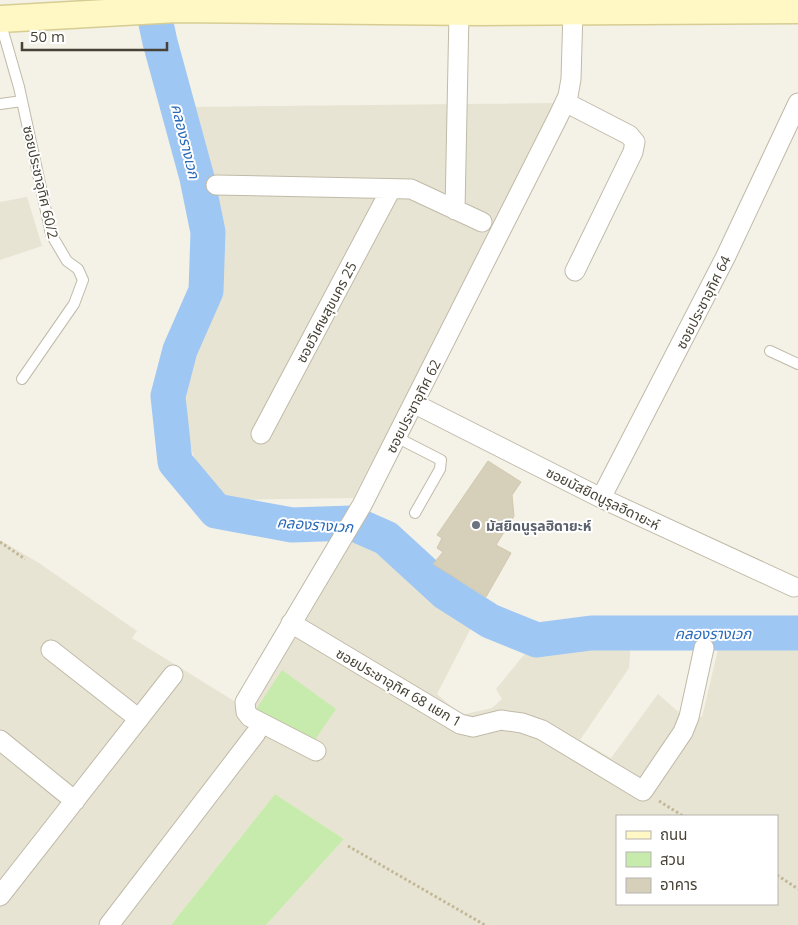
<svg xmlns="http://www.w3.org/2000/svg" width="798" height="925" font-family="'Open Sans','Noto Sans Thai',sans-serif">
  <style>
    .residential { fill: #e8e4d3; fill-rule: evenodd }
    .green { fill: #c7ebac }
    .lines { fill: none; stroke-linecap: round; stroke-linejoin: round }
    .river { stroke: #9ec7f4; stroke-width: 35 }
    .building { fill: #d6cfba; stroke: #d1c8ad }
    .lane-casing { stroke: #c0baa8; stroke-width: 12 }
    .street-casing { stroke: #c0baa8; stroke-width: 21 }
    .secondary-casing { stroke: #d7cd93; stroke-width: 29 }
    .path { stroke: #c2b898; stroke-width: 3; stroke-dasharray: 2.5 2.5; stroke-linecap: butt }
    .lane { stroke: #fff; stroke-width: 10 }
    .street { stroke: #fff; stroke-width: 19 }
    .secondary { stroke: #fff8c5; stroke-width: 26 }
    .worship-dot { fill: #6b7280; stroke: #fff; stroke-width: 2 }
    .labels { text-anchor: middle; dominant-baseline: central; stroke-width: 4; stroke-linejoin: round; paint-order: stroke }
    .street-label { font-size: 14px; fill: #474235; stroke: #fff }
    .worship-label { font-size: 14px; font-weight: bold; fill: #5b616d; stroke: #fff; text-anchor: start }
    .water-label { font-size: 15px; font-style: italic; fill: #286ab9; stroke: #fff }
  </style>
  <rect width="100%" height="100%" fill="#f4f1e6"/>
  <!-- residential -->
  <path class="residential" d="M 557,103 L 496,227 L 353,498 L 230,500 L 201,480 L 188,438 L 185,372 L 211,300 L 215,205 L 192,107 Z
    M 27,197 L 42,246 L 0,260 L 0,202 Z
    M 336,532 L 370,546 L 471,628 L 437,694 L 461,715 L 492,708 L 502,699 L 496,689 L 532,645 L 631,640 L 629,668 L 580,740 L 611,758 L 658,694 L 682,715 L 702,717 L 720,641 L 790,641 L 798,644 L 798,925 L 266,925 L 344,839 L 275,794 L 171,925 L 0,925 L 0,540 L 39,563 L 137,631 L 132,638 L 239,704 ZM 617,816 L 777,816 L 777,904 L 617,904 Z"/>
  <!-- green -->
  <path class="green" d="M 282,670 L 336,709 L 306,753 L 249,720 Z
    M 275,794 L 344,839 L 266,925 L 171,925 Z"/>
  <g class="lines">
    <!-- river -->
    <path class="river" d="M 151,0 L 160,42 L 197,178 L 208,232 L 206,291 L 180,350 L 168,396 L 175,462 L 216,511 L 292,525 L 352,523 L 386,538 L 446,593 L 490,621 L 537,640 L 591,633 L 798,633"/>
  </g>
  <!-- building -->
  <path class="building" d="M 488,461 L 521,482 L 512,495 L 514,516 L 496,545 L 511,553 L 486,597 L 433,564 L 443,552 L 437,548 L 442,538 L 437,535 Z"/>
  <g class="lines">
    <!-- lane casing -->
    <g class="lane-casing">
      <path id="lane" d="M 0,21 L 19,87 L 51,234 L 67,261 L 78,269 L 83,280 L 74,304 L 22,379
        M 0,104 L 22,101
        M 770,351 L 798,364
        M 396,437 L 441,460 L 440,469 L 415,513"/>
    </g>
    <!-- street casing -->
    <g class="street-casing">
      <path id="street" d="M 565,102 L 629,135 L 635,142 L 633,152 L 575,271
        M 216,185 L 411,189 L 482,222
        M 455,210 L 459,12
        M 415,404 L 601,498 L 794,587
        M 261,434 L 391,189
        M 601,498 L 725,258 L 798,103
        M 291,623 L 460,724 L 473,727 L 501,720 L 522,723 L 542,730 L 643,791 L 683,732 L 689,717 L 704,648
        M 51,650 L 139,719
        M 0,740 L 75,801
        M 316,751 L 250,717 L 246,712 L 245,702 L 362,505 L 558,117 L 568,96 L 571,79 L 573,11
        M 0,896 L 173,675
        M 109,925 L 256,733"/>
    </g>
    <!-- secondary casing -->
    <g class="secondary-casing">
      <path id="secondary" d="M 0,19 L 176,9 L 479,12 L 798,10"/>
    </g>
    <!-- path -->
    <path class="path" d="M 0,542 L 25,559
      M 659,801 L 683,816
      M 348,846 L 485,925
      M 777,875 L 798,889"/>
    <!-- lane -->
    <use href="#lane" class="lane"/>
    <!-- street -->
    <use href="#street" class="street"/>
    <!-- secondary -->
    <use href="#secondary" class="secondary"/>
  </g>
  <!-- markers -->
  <circle class="worship-dot" cx="476" cy="525" r="5"/>
  <g class="labels">
    <!-- street labels -->
    <g class="street-label">
      <text transform="translate(41 182) rotate(77)">ซอยประชาอุทิศ 60/2</text>
      <text transform="translate(703 302) rotate(-63)">ซอยประชาอุทิศ 64</text>
      <text transform="translate(326 312) rotate(-62)">ซอยวิเศษสุขนคร 25</text>
      <text transform="translate(413 406) rotate(-63)">ซอยประชาอุทิศ 62</text>
      <text transform="translate(603 498) rotate(26)">ซอยมัสยิดนูรุลฮิดายะห์</text>
      <text transform="translate(399 687) rotate(30)">ซอยประชาอุทิศ 68 แยก 1</text>
    </g>
    <!-- worship labels -->
    <g class="worship-label">
      <text x="486" y="525">มัสยิดนูรุลฮิดายะห์</text>
    </g>
    <!-- water labels -->
    <g class="water-label">
      <text transform="translate(186 141) rotate(76)">คลองรางเวก</text>
      <text transform="translate(315 524) rotate(4)">คลองรางเวก</text>
      <text x="713" y="633">คลองรางเวก</text>
    </g>
  </g>
  <!-- legend -->
  <rect x="616" y="815" width="162" height="90" fill="#ffffff" stroke="#b5b3ae"/>
  <rect x="626" y="831" width="25" height="8" fill="#fff8c5" stroke="#b5b3ae"/>
  <text x="660" y="840" font-size="15" fill="#474235">ถนน</text>
  <rect x="626" y="852" width="25" height="15" fill="#c7ebac" stroke="#b5b3ae"/>
  <text x="660" y="865" font-size="15" fill="#474235">สวน</text>
  <rect x="626" y="878" width="25" height="15" fill="#d6cfba" stroke="#b5b3ae"/>
  <text x="660" y="890" font-size="15" fill="#474235">อาคาร</text>
  <!-- scale -->
  <path d="M22 42v8h145v-8" fill="none" stroke="#474235" stroke-width="2.5"/>
  <text x="30" y="42" font-size="15" fill="#474235" stroke="#ffffff" stroke-width="4" paint-order="stroke">50 m</text>
</svg>
